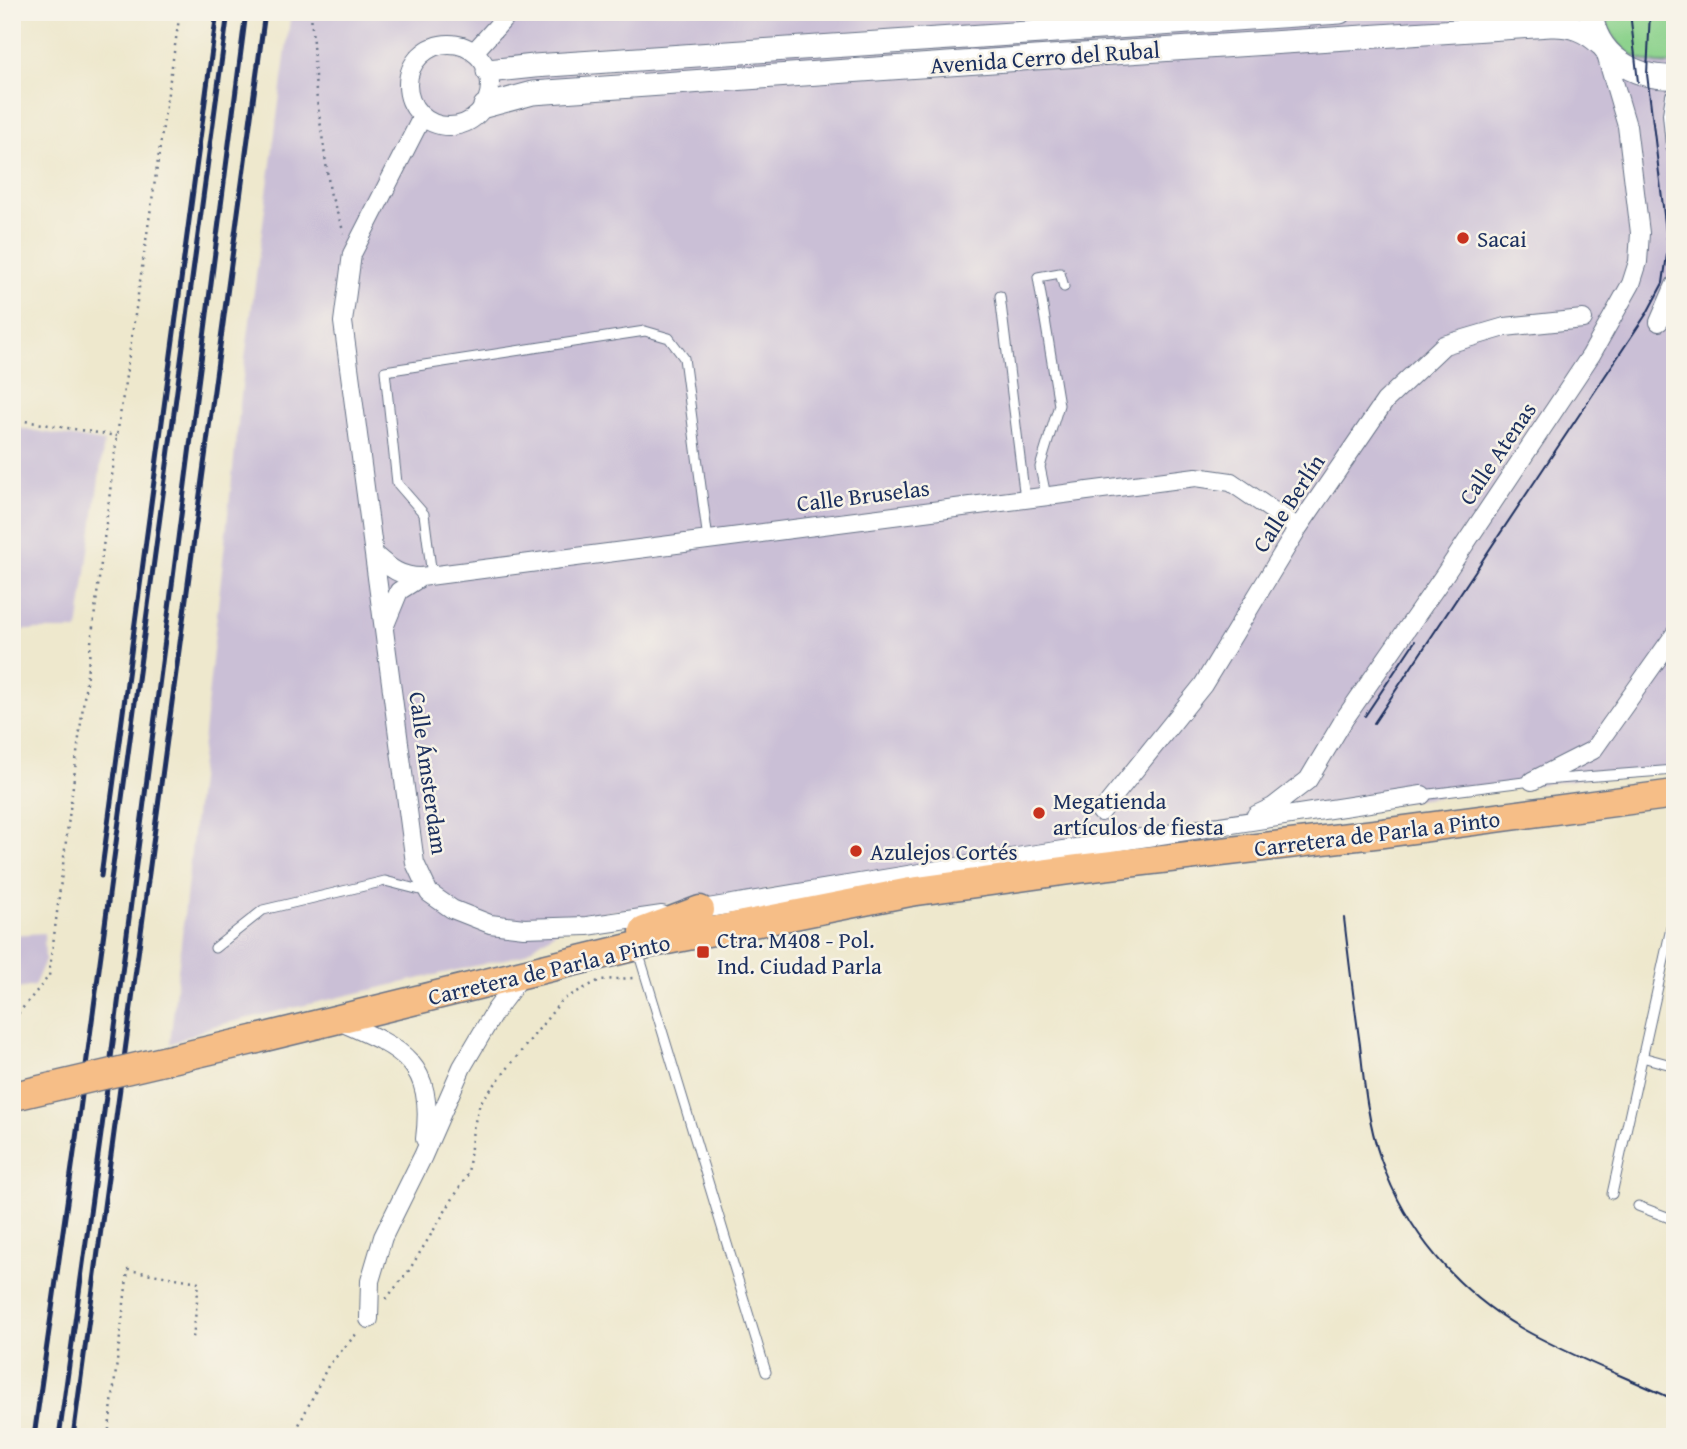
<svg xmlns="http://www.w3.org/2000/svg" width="1687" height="1449" font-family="'Gentium Book Plus',serif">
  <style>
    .industrial { fill: #cabfd6 }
    .green { fill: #8cd28c; stroke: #548075; stroke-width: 2 }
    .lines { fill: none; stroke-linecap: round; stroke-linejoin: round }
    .service-casing { stroke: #657085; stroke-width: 11 }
    .minor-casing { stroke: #657085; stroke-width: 20 }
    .tertiary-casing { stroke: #657085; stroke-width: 25 }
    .primary-casing { stroke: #657085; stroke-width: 31 }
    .path { stroke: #657085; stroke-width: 2.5; stroke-dasharray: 2 5; stroke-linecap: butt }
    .service { stroke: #fff; stroke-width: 9 }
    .minor { stroke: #fff; stroke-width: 18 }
    .tertiary { stroke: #fff; stroke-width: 23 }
    .primary { stroke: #f6be87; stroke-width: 28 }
    .tram { stroke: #1b2f5e; stroke-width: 2 }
    .rail { stroke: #1b2f5e; stroke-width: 5 }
    .primary-bridge-casing { stroke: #657085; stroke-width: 31; stroke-linecap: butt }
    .primary-bridge { stroke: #f6be87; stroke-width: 28 }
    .poi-dot { fill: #c8321e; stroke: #f7f3e8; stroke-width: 2.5 }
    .labels { text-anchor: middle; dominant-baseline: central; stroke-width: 5; stroke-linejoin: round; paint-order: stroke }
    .street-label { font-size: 23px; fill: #1b2f5e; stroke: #f7f3e8 }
    .poi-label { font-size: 23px; fill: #1b2f5e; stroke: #f7f3e8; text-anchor: start }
  </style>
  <rect width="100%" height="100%" fill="#f7f3e8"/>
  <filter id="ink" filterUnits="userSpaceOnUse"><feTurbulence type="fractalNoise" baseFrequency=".0143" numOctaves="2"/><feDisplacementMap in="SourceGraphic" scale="14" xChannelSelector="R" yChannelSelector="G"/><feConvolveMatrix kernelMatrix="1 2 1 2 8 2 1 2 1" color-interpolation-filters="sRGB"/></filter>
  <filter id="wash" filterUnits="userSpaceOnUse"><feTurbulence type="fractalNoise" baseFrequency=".00686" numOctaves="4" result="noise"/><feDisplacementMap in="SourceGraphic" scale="28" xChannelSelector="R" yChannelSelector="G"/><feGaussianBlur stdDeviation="1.57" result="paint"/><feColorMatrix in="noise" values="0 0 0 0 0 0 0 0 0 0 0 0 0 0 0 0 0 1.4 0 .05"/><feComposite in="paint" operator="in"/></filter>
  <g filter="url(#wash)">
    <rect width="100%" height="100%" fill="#eee8cd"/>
    <!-- industrial -->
    <path class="industrial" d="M 291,12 L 1675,12 L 1675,767 L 1052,846 L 841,880 L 577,916 L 522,955 L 210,1027 L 170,1044 L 245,359 Z
      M 12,427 L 104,442 L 78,630 L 12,630 Z
      M 44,933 L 45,960 L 34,986 L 12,990 L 12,935 Z"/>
    <!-- green -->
    <path class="green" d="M 1605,12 L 1675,12 L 1675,63 C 1643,70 1607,45 1605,12 Z"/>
  </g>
  <g filter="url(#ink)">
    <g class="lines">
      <!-- service casing -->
      <g class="service-casing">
        <path id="service" d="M 1000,296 L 1025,499
          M 1046,496 L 1040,467 L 1059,405 L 1038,277 L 1060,273 L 1064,287
          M 432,576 L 424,514 L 397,483 L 385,371 L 645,331 L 669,338 L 684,358 L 708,540
          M 1422,795 L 1532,781 L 1675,770
          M 215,948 L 263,910 L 385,881 L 428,892
          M 637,948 L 766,1372
          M 1642,1057 L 1675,1066
          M 1612,1194 L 1675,910
          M 1638,1206 L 1675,1220"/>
      </g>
      <!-- minor casing -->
      <g class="minor-casing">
        <path id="minor" d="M408 85a41 41 0 1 1 82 0a41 41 0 1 1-82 0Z
          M 474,52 L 510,12
          M 1675,96 L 1672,114 L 1675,146
          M 422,117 L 352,254 L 343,322 L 415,863 L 429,893 L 452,909 L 490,924 L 524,928 L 587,926 L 662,915
          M 1659,322 L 1675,285
          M 375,555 C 390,568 400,577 421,577 L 399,591 L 385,625
          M 421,577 L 1196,477 L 1231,482 L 1298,528
          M 1532,781 L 1593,750 L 1675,634
          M 1101,812 L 1203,685 L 1298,528 L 1385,401 L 1444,345 L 1505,327 L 1583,319
          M 1256,815 L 1273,807 L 1308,780 L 1345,718 L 1443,577 L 1591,355 L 1631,284 L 1638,262 L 1640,233 L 1627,126 L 1604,48
          M 690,911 L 1017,857 L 1422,795
          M 336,1020 C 401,1048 435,1060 425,1139
          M 369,1319 L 370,1281 L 383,1237 L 423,1156 L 462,1067 L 495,1011 L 522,975"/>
      </g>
      <!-- tertiary casing -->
      <g class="tertiary-casing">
        <path id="tertiary" d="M 1591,12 C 1595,55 1633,79 1675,77
          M 488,71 L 534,66 L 1340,12
          M 485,106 L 533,93 L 1035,58 L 1550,25 C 1571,24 1586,30 1601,44"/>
      </g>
      <!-- primary casing -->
      <g class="primary-casing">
        <path id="primary" d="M 644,931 L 700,910
          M 257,1039 L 637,946 L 910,892 L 1077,869 L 1383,833 L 1675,794"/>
      </g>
      <!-- path -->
      <path class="path" d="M 311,12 L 316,92 L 330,192 L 344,233
        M 12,419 L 117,436
        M 12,1016 L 17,1015 L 49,976 L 117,436 L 180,12
        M 386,1299 L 408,1272 L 468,1174 L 473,1129 L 480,1103 L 562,1000 L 600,980 L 634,978
        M 108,1437 L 128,1270 L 199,1282 L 193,1338
        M 293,1437 L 328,1366 L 359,1331"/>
      <!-- service -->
      <use href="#service" class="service"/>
      <!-- minor -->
      <use href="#minor" class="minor"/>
      <!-- tertiary -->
      <use href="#tertiary" class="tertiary"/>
      <!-- primary -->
      <use href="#primary" class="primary"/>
      <!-- tram -->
      <path class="tram" d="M 1630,12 L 1638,82
        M 1365,716 L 1415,641
        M 1374,723 L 1647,313 L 1663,283 L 1668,248 L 1647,74 L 1650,12
        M 1344,918 C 1349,961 1354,1003 1360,1045 C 1364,1084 1368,1123 1381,1160 C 1406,1231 1456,1290 1521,1328 C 1570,1356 1624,1376 1675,1400"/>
      <!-- rail -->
      <path class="rail" d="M 101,876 L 217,12
        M 34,1437 L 80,1110 L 228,12
        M 59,1437 L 104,1112 L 246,12
        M 73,1437 L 265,12"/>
      <!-- primary-bridge casing -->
      <g class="primary-bridge-casing">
        <path id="primary-bridge" d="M 14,1096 L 257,1039"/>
      </g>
      <!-- primary-bridge -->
      <use href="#primary-bridge" class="primary-bridge"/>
    </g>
  </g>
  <!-- markers -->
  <g class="poi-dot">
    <circle cx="1463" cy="238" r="7"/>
    <circle cx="1039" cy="813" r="7"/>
    <circle cx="856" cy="851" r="7"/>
    <rect x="696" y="945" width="14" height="14" rx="3.5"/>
  </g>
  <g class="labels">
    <!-- street labels -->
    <g class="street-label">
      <text transform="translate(1045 57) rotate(-4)">Avenida Cerro del Rubal</text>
      <text transform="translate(1497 453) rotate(-56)">Calle Atenas</text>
      <text transform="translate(863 495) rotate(-7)">Calle Bruselas</text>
      <text transform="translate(1288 503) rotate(-57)">Calle Berlín</text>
      <text transform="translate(429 773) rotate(82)">Calle Ámsterdam</text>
      <text transform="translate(1377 833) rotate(-7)">Carretera de Parla a Pinto</text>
      <text transform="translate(549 969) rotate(-13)">Carretera de Parla a Pinto</text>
    </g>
    <!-- poi labels -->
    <g class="poi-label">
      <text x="1477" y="238">Sacai</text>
      <text x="1053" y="800">Megatienda<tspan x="1053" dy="26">artículos de fiesta</tspan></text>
      <text x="870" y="851">Azulejos Cortés</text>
      <text x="717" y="939">Ctra. M408 - Pol.<tspan x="717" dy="26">Ind. Ciudad Parla</tspan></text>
    </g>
  </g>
  <!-- margin -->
  <rect width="1687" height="1449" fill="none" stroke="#f7f3e8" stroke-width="42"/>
</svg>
